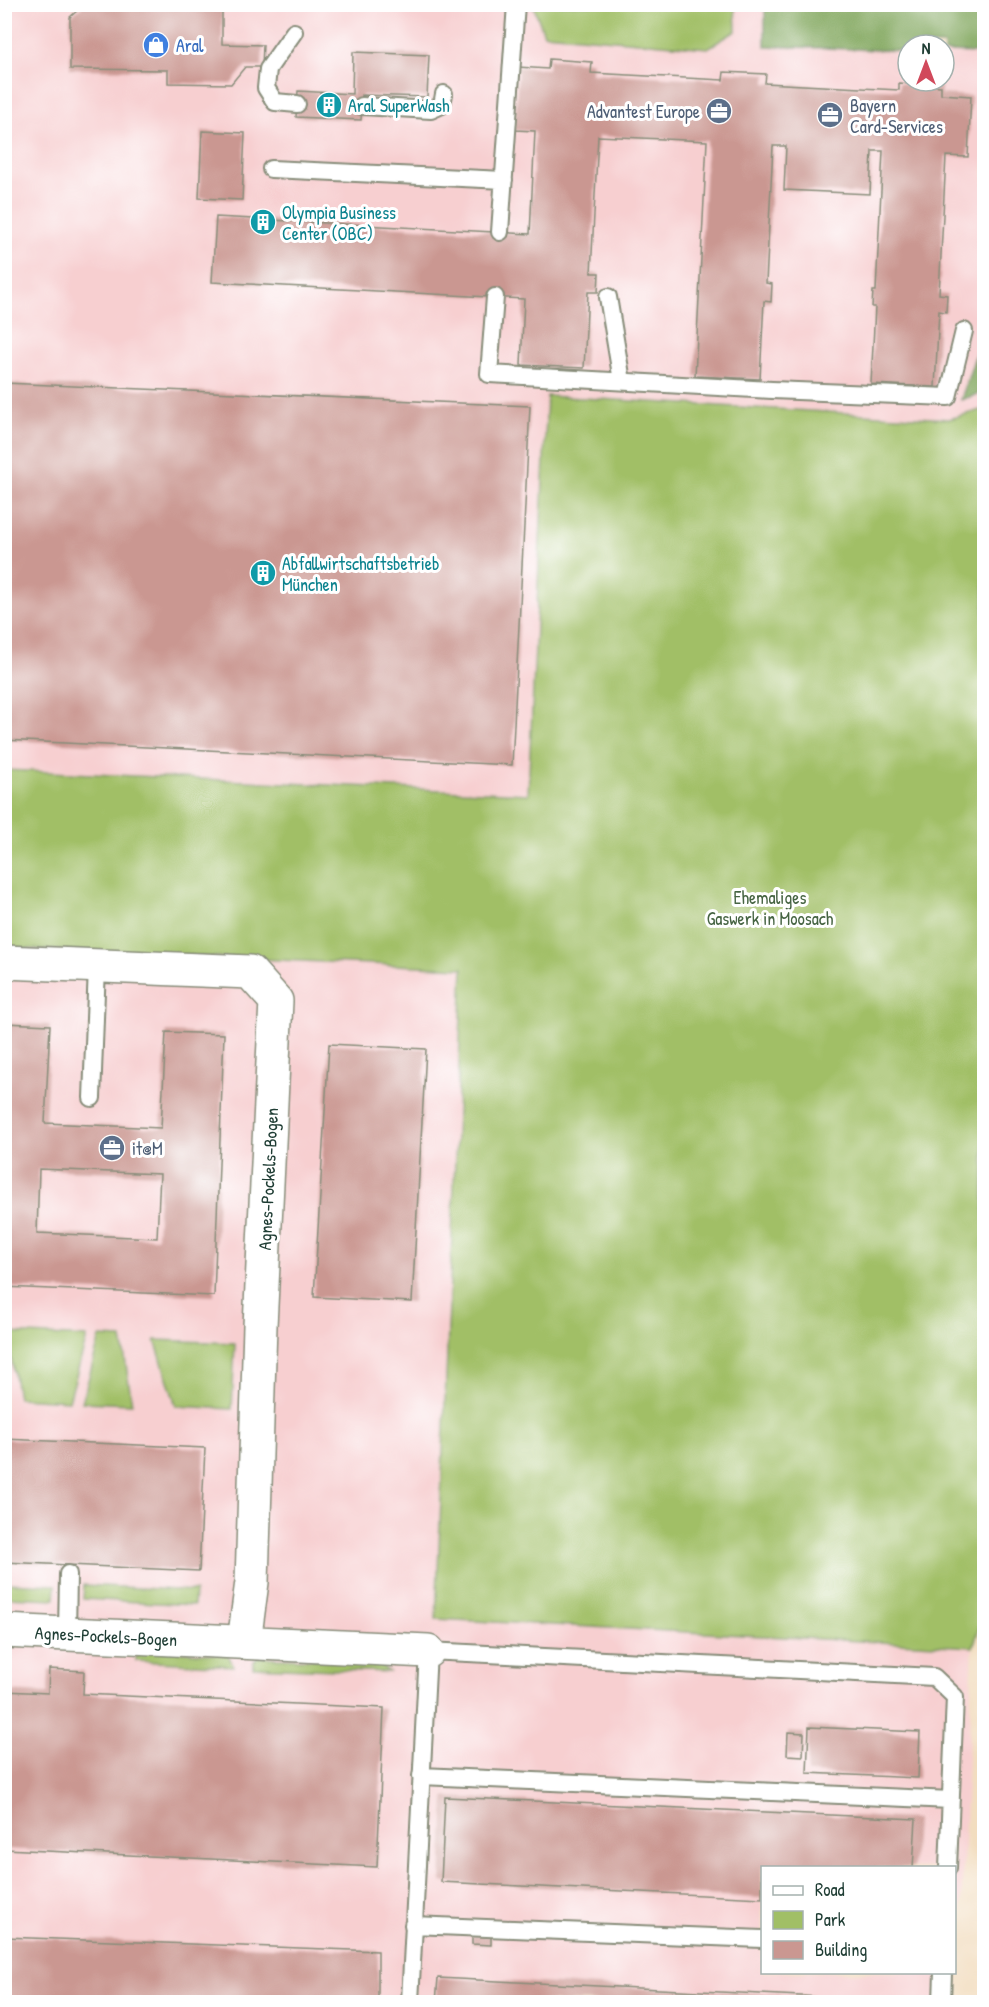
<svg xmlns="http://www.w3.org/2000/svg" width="989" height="2007" font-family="'Patrick Hand',sans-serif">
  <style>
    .built { fill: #f7cfd0; fill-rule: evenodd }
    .green { fill: #a1bf66; stroke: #607e4d; stroke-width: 1.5 }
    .forest { fill: #80a65b; stroke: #507248; stroke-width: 1.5 }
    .building { fill: #ca9791; fill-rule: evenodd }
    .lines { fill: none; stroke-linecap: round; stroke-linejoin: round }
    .service-casing { stroke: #888d7a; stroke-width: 20 }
    .minor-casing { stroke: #888d7a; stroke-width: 36 }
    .service { stroke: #fff; stroke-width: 16 }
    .minor { stroke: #fff; stroke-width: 33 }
    .labels { text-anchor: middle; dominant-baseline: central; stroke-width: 6; stroke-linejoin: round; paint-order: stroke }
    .shop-label { font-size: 18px; fill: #366cbe; stroke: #fff; text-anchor: start }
    .culture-label { font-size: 18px; fill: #0d838f; stroke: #fff; text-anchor: start }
    .service-label { font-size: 18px; fill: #4e5e75; stroke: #fff; text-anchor: start }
    .park-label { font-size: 18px; fill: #466443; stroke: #fff }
    .street-label { font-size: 18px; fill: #1f3d34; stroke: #fff }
  </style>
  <rect width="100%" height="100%" fill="#fff"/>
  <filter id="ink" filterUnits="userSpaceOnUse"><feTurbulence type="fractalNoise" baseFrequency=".0167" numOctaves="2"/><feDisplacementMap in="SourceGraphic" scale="12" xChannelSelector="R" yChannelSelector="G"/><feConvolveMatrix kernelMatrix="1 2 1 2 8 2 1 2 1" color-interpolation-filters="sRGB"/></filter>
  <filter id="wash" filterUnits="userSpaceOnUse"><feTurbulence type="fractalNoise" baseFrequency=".008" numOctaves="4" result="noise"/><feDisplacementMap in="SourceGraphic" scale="24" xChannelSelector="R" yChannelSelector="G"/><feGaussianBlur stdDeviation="1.35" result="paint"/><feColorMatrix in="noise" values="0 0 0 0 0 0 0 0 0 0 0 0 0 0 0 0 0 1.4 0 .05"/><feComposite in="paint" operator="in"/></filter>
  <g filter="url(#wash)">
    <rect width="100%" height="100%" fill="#f2ddbf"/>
    <!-- built -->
    <path class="built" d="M 5,5 L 984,5 L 984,427 L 528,794 L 5,770 ZM 908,45 L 944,45 L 944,81 L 908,81 Z
      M 5,948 L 463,968 L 436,1619 L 973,1647 L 957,2002 L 5,2002 ZM 762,1868 L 954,1868 L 954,1972 L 762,1972 Z"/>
    <!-- green -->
    <path class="green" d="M 533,5 L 735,5 L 736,31 L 708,48 L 544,34 Z
      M 547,396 L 949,419 L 984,409 L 984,1567 L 982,1619 L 973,1647 L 436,1619 L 463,968 L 5,948 L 5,770 L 528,794 Z
      M 7,1333 L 87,1337 L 69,1401 L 18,1398 Z
      M 100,1337 L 122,1338 L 132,1404 L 82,1402 Z
      M 155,1340 L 235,1343 L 232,1409 L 176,1406 Z
      M 5,1583 L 56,1585 L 55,1599 L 5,1597 Z
      M 84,1585 L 195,1591 L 194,1605 L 83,1599 Z
      M 141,1649 L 228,1655 L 234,1666 L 136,1661 L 136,1655 Z
      M 258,1657 L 377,1662 L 389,1672 L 253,1667 L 254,1661 Z"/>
    <!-- forest -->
    <path class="forest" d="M 765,5 L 984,5 L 984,53 L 944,52 L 944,45 L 908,45 L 908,51 L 765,46 Z
      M 984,329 L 984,392 L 961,400 L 961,399 Z"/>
    <g id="blocks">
      <!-- building -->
      <path class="building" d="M 85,4 L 222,4 L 222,44 L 263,45 L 262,67 L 245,67 L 231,84 L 168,83 L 168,70 L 70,69 L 70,17 Z
        M 353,52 L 429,55 L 427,97 L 362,95 L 361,120 L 296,117 L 298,91 L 352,94 Z
        M 549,59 L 592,62 L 591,73 L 723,80 L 724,72 L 766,74 L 765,83 L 899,90 L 899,83 L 941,86 L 941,94 L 971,96 L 968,157 L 946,156 L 939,294 L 947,295 L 946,312 L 939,311 L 935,387 L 871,384 L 875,307 L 872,307 L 873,291 L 876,291 L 883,151 L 872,151 L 870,194 L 784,190 L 786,146 L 773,146 L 766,283 L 772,284 L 771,302 L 764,301 L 760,379 L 695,376 L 707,141 L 598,136 L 591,273 L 599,273 L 598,292 L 588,292 L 584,368 L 521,365 L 524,299 L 212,282 L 216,217 L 530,234 L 535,131 L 515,130 L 518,67 L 548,69 Z
        M 202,131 L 245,133 L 242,200 L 199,198 Z
        M 4,383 L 530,406 L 512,765 L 4,740 Z
        M 4,1023 L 50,1025 L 45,1123 L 161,1128 L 166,1032 L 224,1034 L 214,1296 L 4,1287 ZM 39,1169 L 160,1174 L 157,1238 L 37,1233 Z
        M 329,1044 L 426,1049 L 412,1302 L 314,1297 Z
        M 4,1439 L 205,1448 L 199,1571 L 4,1562 Z
        M 49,1669 L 84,1671 L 83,1694 L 384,1708 L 377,1867 L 5,1849 L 5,1691 L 48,1693 Z
        M 809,1727 L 920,1732 L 918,1778 L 807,1773 Z
        M 788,1732 L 804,1733 L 803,1756 L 787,1755 Z
        M 445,1797 L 916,1819 L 913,1868 L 762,1868 L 762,1898 L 441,1882 Z
        M 472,1936 L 491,1936 L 491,1945 L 472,1944 Z
        M 4,1937 L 378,1951 L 378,2002 L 4,2002 Z
        M 438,1978 L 901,2001 L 901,2002 L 436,2002 Z"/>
    </g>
  </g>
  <g filter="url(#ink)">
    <use href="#blocks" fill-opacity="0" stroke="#888d7a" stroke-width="1.5"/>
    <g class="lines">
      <!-- service casing -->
      <g class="service-casing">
        <path id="service" d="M 294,32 L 268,69 L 266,88 L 275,102 L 297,104
          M 362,106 L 431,110 L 442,105 L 444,94
          M 271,169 L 504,180
          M 500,232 L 516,4
          M 495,297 L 489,374 L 772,390 L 948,397 L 964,331
          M 608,297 L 622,381
          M 92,1098 L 97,966
          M 67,1634 L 68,1574
          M 421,1776 L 951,1800
          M 413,1925 L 762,1939
          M 410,2002 L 428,1651 L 934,1677 L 955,1697 L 948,1868
          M 942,2002 L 943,1972"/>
      </g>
      <!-- minor casing -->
      <g class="minor-casing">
        <path id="minor" d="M 4,962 L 250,972 L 276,1001 L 260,1326 L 252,1582 L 244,1642
          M 4,1631 L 428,1651"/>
      </g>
      <!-- service -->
      <use href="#service" class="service"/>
      <!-- minor -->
      <use href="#minor" class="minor"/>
    </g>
  </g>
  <!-- icons -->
  <defs>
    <g id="shop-disc" transform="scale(1.35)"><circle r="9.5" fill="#3f7fe0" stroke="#fff"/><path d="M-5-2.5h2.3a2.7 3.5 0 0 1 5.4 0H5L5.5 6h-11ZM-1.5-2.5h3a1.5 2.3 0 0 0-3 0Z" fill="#fff"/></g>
    <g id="building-disc" transform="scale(1.35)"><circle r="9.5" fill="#0f9aa8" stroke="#fff"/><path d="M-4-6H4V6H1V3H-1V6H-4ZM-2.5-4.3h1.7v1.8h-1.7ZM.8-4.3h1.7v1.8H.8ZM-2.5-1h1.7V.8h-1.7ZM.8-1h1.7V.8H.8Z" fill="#fff"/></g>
    <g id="office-disc" transform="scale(1.35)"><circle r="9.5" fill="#5c6f8a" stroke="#fff"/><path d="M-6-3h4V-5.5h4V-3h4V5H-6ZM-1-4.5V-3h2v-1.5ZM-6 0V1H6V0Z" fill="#fff"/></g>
  </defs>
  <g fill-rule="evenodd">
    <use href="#shop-disc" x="156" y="45"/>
    <use href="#building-disc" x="329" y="105"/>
    <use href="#office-disc" x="719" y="111"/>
    <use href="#office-disc" x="830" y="115"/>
    <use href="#building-disc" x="263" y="222"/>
    <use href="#building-disc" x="263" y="573"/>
    <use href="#office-disc" x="112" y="1148"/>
  </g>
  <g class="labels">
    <!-- shop labels -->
    <g class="shop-label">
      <text x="176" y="45">Aral</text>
    </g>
    <!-- culture labels -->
    <g class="culture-label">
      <text x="348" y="105">Aral SuperWash</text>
      <text x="282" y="212">Olympia Business<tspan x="282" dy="21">Center (OBC)</tspan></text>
      <text x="282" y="563">Abfallwirtschaftsbetrieb<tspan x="282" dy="21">München</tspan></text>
    </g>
    <!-- service labels -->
    <g class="service-label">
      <text x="850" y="105">Bayern<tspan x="850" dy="21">Card-Services</tspan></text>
      <text x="700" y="111" text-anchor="end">Advantest Europe</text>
      <text x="132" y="1148">it@M</text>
    </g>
    <!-- park labels -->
    <g class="park-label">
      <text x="770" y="897">Ehemaliges<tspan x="770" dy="21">Gaswerk in Moosach</tspan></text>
    </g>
    <!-- street labels -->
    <g class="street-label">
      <text transform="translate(268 1179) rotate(-87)">Agnes-Pockels-Bogen</text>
      <text transform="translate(106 1636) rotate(3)">Agnes-Pockels-Bogen</text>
    </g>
  </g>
  <!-- margin -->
  <rect width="989" height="2007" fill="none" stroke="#fff" stroke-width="24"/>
  <!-- legend -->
  <rect x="761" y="1866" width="195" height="108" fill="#ffffff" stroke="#a5b1ae" stroke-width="1.5"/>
  <rect x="773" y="1886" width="30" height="9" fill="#ffffff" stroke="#a5b1ae" stroke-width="1.5"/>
  <text x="815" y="1896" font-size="18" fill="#1f3d34">Road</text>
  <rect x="773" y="1911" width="30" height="18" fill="#a1bf66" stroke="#a5b1ae" stroke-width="1.5"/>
  <text x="815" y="1926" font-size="18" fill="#1f3d34">Park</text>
  <rect x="773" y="1941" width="30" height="18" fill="#ca9791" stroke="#a5b1ae" stroke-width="1.5"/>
  <text x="815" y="1956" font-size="18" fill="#1f3d34">Building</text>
  <!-- north arrow -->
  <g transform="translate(926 63)"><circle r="28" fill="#ffffff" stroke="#a5b1ae" stroke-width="1.5"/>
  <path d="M0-4.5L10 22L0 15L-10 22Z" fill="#d1495b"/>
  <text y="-9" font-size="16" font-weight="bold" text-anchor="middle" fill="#1f3d34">N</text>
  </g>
</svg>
